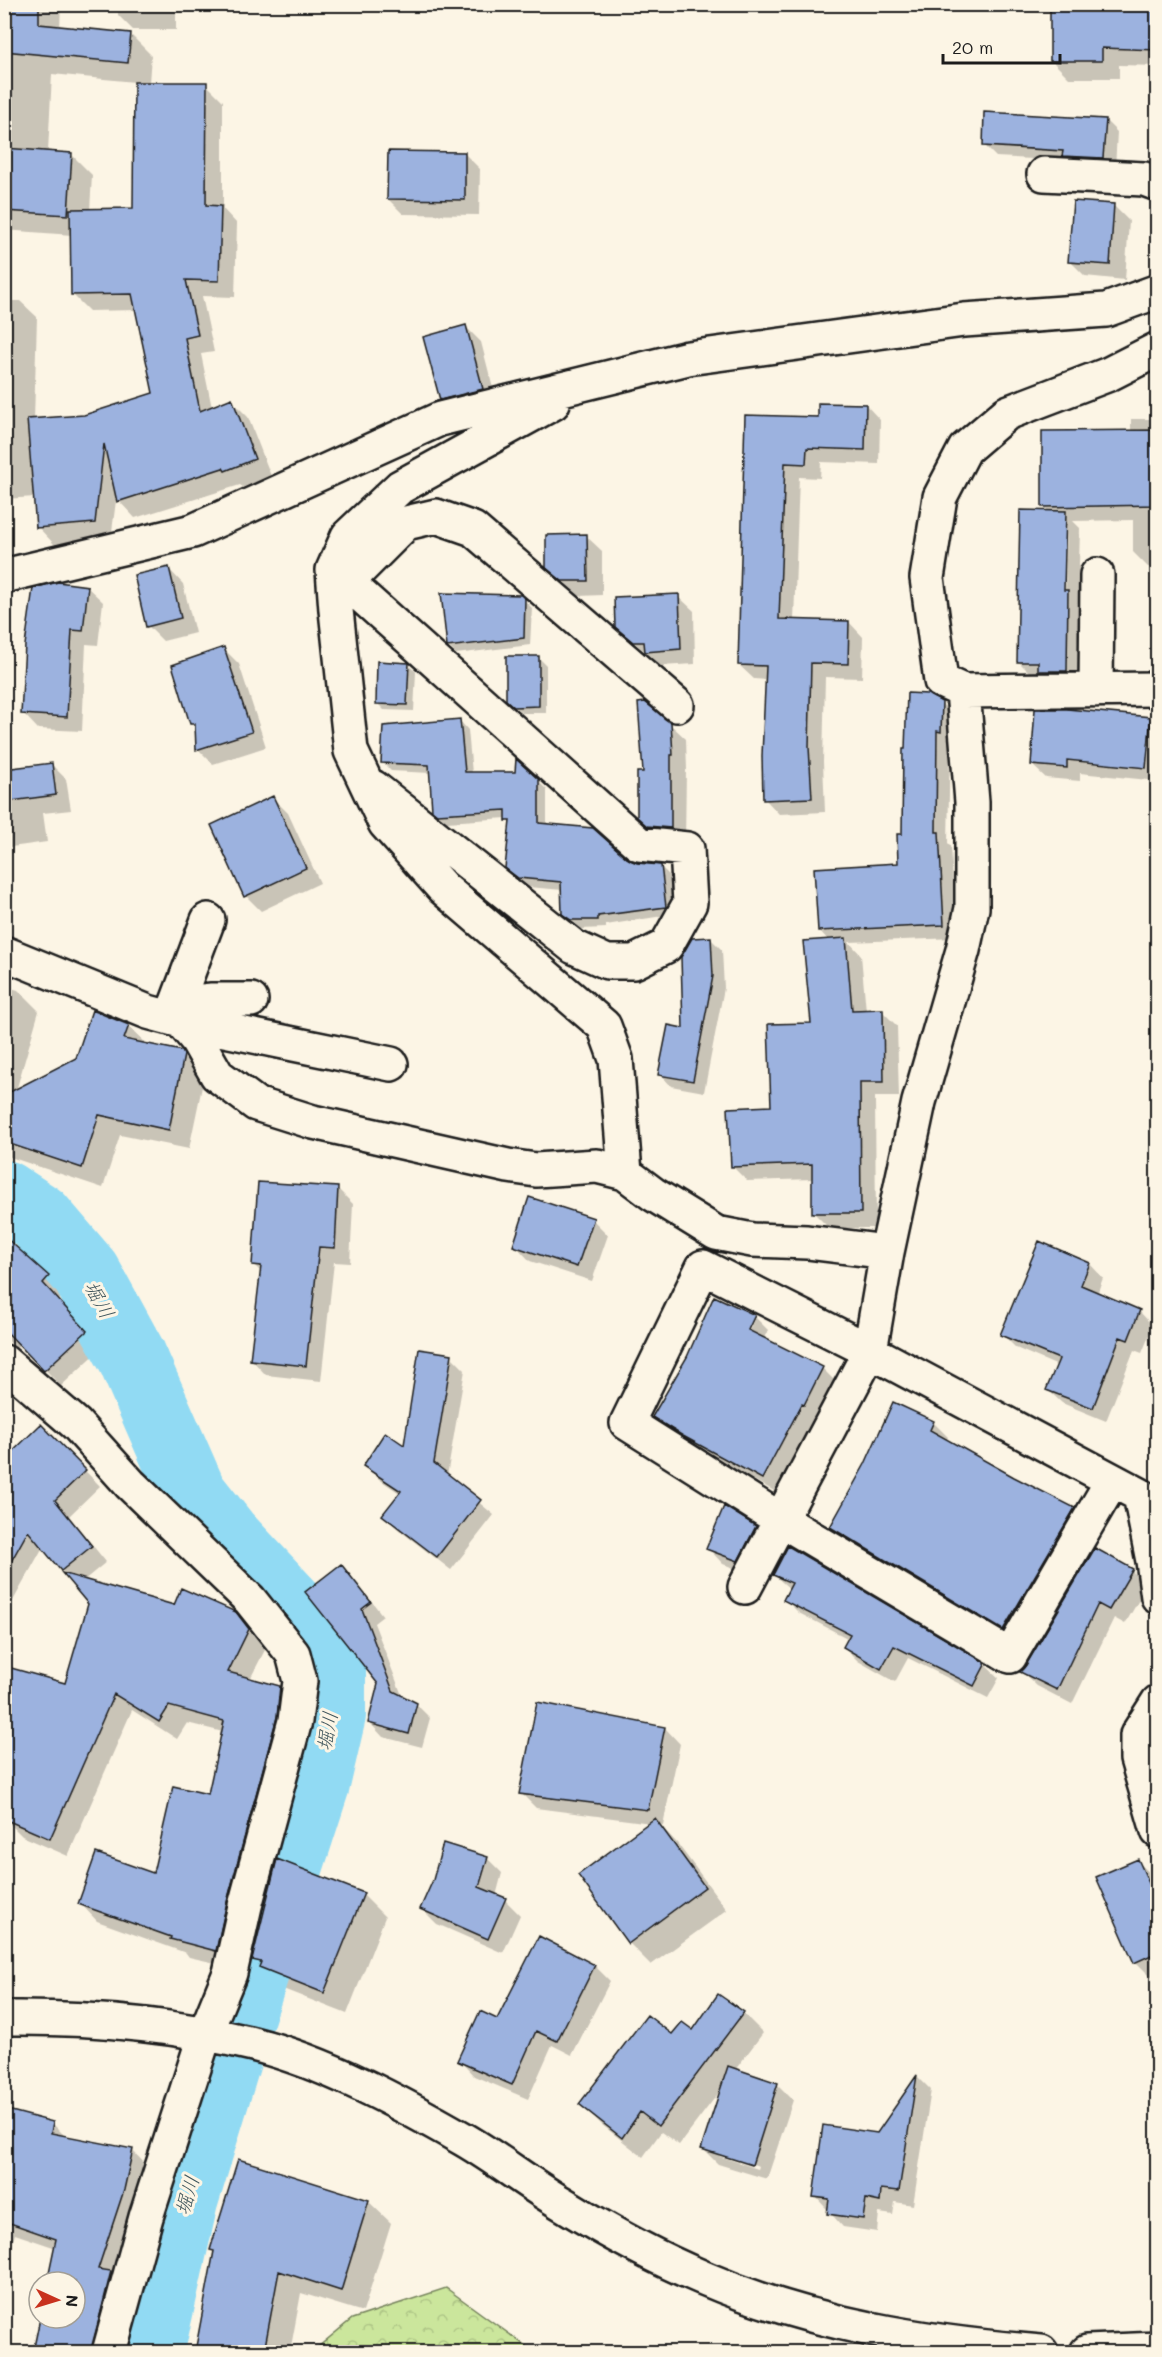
<svg xmlns="http://www.w3.org/2000/svg" width="1162" height="2357" font-family="Mali,'Klee One',sans-serif">
  <style>
    .forest { fill: url(#forest-crowns); stroke: #74815c; stroke-width: 1.5 }
    .shadow { fill: #0003; fill-rule: evenodd }
    .lines { fill: none; stroke-linecap: round; stroke-linejoin: round }
    .river { stroke: #91daf3; stroke-width: 70 }
    .building { fill: #9cb2df; stroke: #1c1c1c; stroke-width: 1.5 }
    .minor-casing { stroke: #1c1c1c; stroke-width: 38 }
    .minor { stroke: #fcf5e5; stroke-width: 33 }
    .labels { text-anchor: middle; dominant-baseline: central; stroke-width: 6; stroke-linejoin: round; paint-order: stroke }
    .water-label { font-size: 20px; font-style: italic; fill: #3f555c; stroke: #fcf5e5 }
  </style>
  <defs>
    <pattern id="forest-crowns" width="20" height="18" patternUnits="userSpaceOnUse" patternTransform="scale(1.5)"><rect width="20" height="18" fill="#cbe69c"/><path d="M2 6a3 3 0 1 1 6 0M12 15a3 3 0 1 1 6 0" fill="none" stroke="#aec586"/></pattern>
  </defs>
  <rect width="100%" height="100%" fill="#fcf5e5"/>
  <filter id="ink" filterUnits="userSpaceOnUse"><feTurbulence type="fractalNoise" baseFrequency=".0167" numOctaves="2"/><feDisplacementMap in="SourceGraphic" scale="12" xChannelSelector="R" yChannelSelector="G"/><feConvolveMatrix kernelMatrix="1 2 1 2 8 2 1 2 1" color-interpolation-filters="sRGB"/></filter>
  <g filter="url(#ink)">
    <!-- forest -->
    <path class="forest" d="M 446,2288 L 534,2352 L 312,2352 L 352,2319 Z"/>
    <!-- shadow -->
    <path class="shadow" d="M 4,4 L 61,4 L 60,28 L 130,34 L 151,55 L 149,83 L 206,84 L 223,101 L 223,209 L 237,224 L 235,297 L 202,296 L 214,352 L 201,354 L 212,408 L 231,400 L 248,417 L 271,476 L 243,487 L 240,485 L 135,518 L 119,501 L 117,493 L 111,539 L 54,544 L 38,527 L 35,497 L 4,499 L 4,301 L 20,301 L 37,317 L 34,420 L 84,416 L 155,394 L 137,310 L 89,311 L 72,294 L 72,235 L 4,230 ZM 52,74 L 135,82 L 134,210 L 90,211 L 92,175 L 71,154 L 48,152 Z
      M 118,4 L 176,4 L 176,30 L 133,30 L 118,15 Z
      M 1158,4 L 1158,66 L 1119,65 L 1119,78 L 1069,78 L 1052,61 Z
      M 1105,120 L 1117,132 L 1115,169 L 1070,161 L 996,157 L 984,145 Z
      M 465,154 L 480,169 L 479,215 L 403,214 L 388,199 Z
      M 1114,206 L 1129,221 L 1125,280 L 1085,276 L 1070,261 Z
      M 466,327 L 481,342 L 497,404 L 456,414 L 441,399 Z
      M 866,405 L 880,420 L 879,464 L 821,462 L 820,478 L 799,477 L 794,621 L 849,622 L 863,637 L 862,678 L 825,677 L 823,762 L 825,812 L 779,814 L 765,799 L 767,680 L 754,679 L 739,665 L 747,417 L 819,419 Z
      M 1131,419 L 1158,419 L 1158,567 L 1148,567 L 1133,552 L 1133,520 L 1073,521 L 1080,528 L 1078,602 L 1082,606 L 1082,686 L 1033,676 L 1018,661 L 1050,512 L 1043,506 L 1131,432 ZM 1064,525 L 1067,525 L 1065,597 L 1062,597 Z
      M 586,536 L 602,551 L 602,595 L 579,596 L 548,567 Z
      M 168,568 L 183,584 L 195,633 L 163,641 L 148,626 Z
      M 87,587 L 103,602 L 98,645 L 86,644 L 82,731 L 38,729 L 23,713 Z
      M 520,596 L 532,608 L 530,645 L 456,654 L 448,646 Z
      M 678,596 L 694,611 L 695,664 L 661,666 L 616,626 Z
      M 224,649 L 239,664 L 266,747 L 213,764 L 198,749 L 197,728 L 192,723 Z
      M 538,657 L 546,665 L 546,713 L 522,713 L 507,699 Z
      M 408,665 L 416,672 L 414,711 L 384,710 L 377,703 Z
      M 941,703 L 954,716 L 953,744 L 950,744 L 948,843 L 951,846 L 956,938 L 849,942 L 861,955 L 866,1011 L 882,1011 L 897,1026 L 899,1097 L 875,1097 L 876,1228 L 829,1228 L 814,1213 L 814,1179 L 747,1181 L 732,1166 L 772,1107 L 812,1024 L 829,941 L 819,930 L 900,864 L 903,835 Z
      M 1150,719 L 1158,726 L 1158,781 L 1080,773 L 1080,781 L 1046,778 L 1032,765 Z
      M 460,721 L 468,730 L 472,773 L 538,781 L 547,790 L 547,825 L 637,864 L 661,867 L 670,876 L 675,914 L 606,925 L 606,928 L 581,929 L 564,913 L 563,890 L 528,887 L 507,868 L 511,824 L 507,818 L 447,822 L 433,809 L 431,773 L 391,771 L 383,763 Z
      M 670,724 L 686,739 L 687,770 L 686,770 L 685,843 L 654,832 L 638,816 L 644,774 Z
      M 51,764 L 66,779 L 71,810 L 43,813 L 47,842 L 4,848 L 4,771 Z
      M 273,798 L 288,813 L 320,883 L 261,911 L 246,896 Z
      M 711,939 L 722,950 L 724,988 L 704,1092 L 671,1086 L 660,1074 L 685,1030 Z
      M 4,986 L 18,990 L 39,1011 L 16,1091 L 78,1059 L 128,1026 L 148,1045 L 181,1052 L 204,1077 L 189,1149 L 120,1135 L 103,1188 L 4,1155 Z
      M 338,1189 L 353,1204 L 350,1263 L 334,1262 L 321,1381 L 266,1375 L 251,1359 L 261,1272 L 254,1265 Z
      M 593,1220 L 608,1235 L 592,1281 L 530,1261 L 515,1245 Z
      M 4,1237 L 64,1294 L 58,1301 L 102,1348 L 61,1386 L 20,1343 L 16,1348 L 4,1337 Z
      M 1039,1243 L 1090,1264 L 1103,1278 L 1097,1294 L 1140,1312 L 1153,1326 L 1142,1353 L 1134,1350 L 1106,1421 L 1062,1403 L 1048,1390 L 1058,1366 L 1016,1348 L 1002,1334 Z
      M 754,1316 L 768,1330 L 763,1340 L 822,1368 L 836,1382 L 776,1492 L 699,1450 L 668,1431 L 654,1417 ZM 751,1320 L 754,1320 L 746,1338 Z
      M 451,1356 L 465,1370 L 447,1476 L 494,1515 L 451,1570 L 398,1529 L 384,1515 L 401,1494 L 379,1479 L 365,1465 L 405,1447 Z
      M 933,1422 L 948,1437 L 946,1441 L 1074,1509 L 1089,1524 L 1019,1644 L 847,1542 L 832,1527 L 867,1465 Z
      M 41,1426 L 100,1486 L 69,1516 L 106,1562 L 83,1581 L 175,1607 L 235,1613 L 266,1648 L 250,1679 L 280,1687 L 297,1705 L 233,1967 L 189,1957 L 186,1953 L 97,1921 L 80,1903 L 154,1875 L 209,1796 L 223,1732 L 187,1723 L 177,1739 L 132,1710 L 68,1856 L 22,1836 L 4,1818 L 67,1685 L 90,1604 L 43,1547 L 4,1617 L 4,1462 Z
      M 755,1528 L 770,1543 L 753,1575 L 723,1564 L 708,1548 Z
      M 341,1566 L 355,1580 L 383,1616 L 374,1623 L 403,1698 L 416,1704 L 430,1718 L 422,1747 L 383,1737 L 370,1723 L 379,1684 Z
      M 1132,1571 L 1147,1586 L 1125,1624 L 1114,1618 L 1072,1704 L 1037,1686 L 1022,1672 Z
      M 774,1575 L 985,1665 L 999,1678 L 988,1698 L 908,1658 L 895,1682 L 858,1661 L 844,1647 L 849,1639 L 799,1613 L 785,1599 L 790,1589 Z
      M 665,1728 L 680,1744 L 663,1825 L 659,1824 L 677,1843 L 727,1910 L 651,1965 L 629,1943 L 580,1876 L 651,1823 L 536,1808 L 521,1793 Z
      M 487,1858 L 502,1873 L 496,1896 L 505,1900 L 520,1915 L 503,1953 L 437,1924 L 422,1909 Z
      M 1137,1861 L 1153,1876 L 1158,1887 L 1158,1974 L 1151,1977 L 1136,1962 Z
      M 363,1895 L 385,1917 L 347,2014 L 283,1989 L 254,1959 Z
      M 540,1938 L 595,1966 L 610,1981 L 572,2055 L 552,2045 L 528,2099 L 474,2076 L 459,2060 L 498,2020 Z
      M 743,2013 L 763,2033 L 735,2070 L 777,2084 L 793,2100 L 767,2179 L 718,2164 L 703,2149 L 723,2087 L 679,2145 L 661,2132 L 643,2157 L 601,2124 L 581,2104 L 673,2036 L 693,2032 ZM 719,2153 L 759,2166 L 758,2169 L 719,2156 Z
      M 918,2077 L 931,2090 L 913,2205 L 895,2202 L 893,2215 L 879,2213 L 877,2232 L 843,2227 L 815,2196 L 878,2135 Z
      M 4,2110 L 53,2124 L 66,2137 L 132,2150 L 147,2166 L 108,2352 L 34,2352 L 41,2318 L 75,2318 L 75,2282 L 49,2282 L 56,2248 L 15,2234 L 4,2272 Z
      M 368,2201 L 391,2223 L 363,2312 L 301,2293 L 290,2352 L 197,2352 L 215,2253 L 211,2249 Z"/>
    <g class="lines">
      <!-- river -->
      <path class="river" d="M 4,1195 L 39,1218 L 86,1273 L 132,1357 L 192,1494 L 226,1537 L 299,1615 L 331,1661 L 331,1715 L 315,1784 L 234,2034 L 183,2201 L 149,2352"/>
    </g>
    <!-- building -->
    <path class="building" d="M 4,4 L 39,4 L 39,24 L 131,33 L 128,63 L 4,51 Z
      M 1050,4 L 1158,4 L 1158,50 L 1102,48 L 1102,61 L 1050,61 Z
      M 134,82 L 207,82 L 206,205 L 221,206 L 219,281 L 186,280 L 198,335 L 185,338 L 200,411 L 232,398 L 255,459 L 225,471 L 223,468 L 117,502 L 104,444 L 95,523 L 36,528 L 27,419 L 84,415 L 153,393 L 132,294 L 71,295 L 70,209 L 133,208 Z
      M 984,112 L 1106,119 L 1103,158 L 1062,156 L 1063,151 L 983,146 Z
      M 4,148 L 72,153 L 68,215 L 4,211 Z
      M 388,151 L 465,152 L 465,200 L 387,199 Z
      M 1073,201 L 1114,204 L 1110,265 L 1068,262 Z
      M 466,325 L 483,389 L 440,400 L 423,337 Z
      M 818,403 L 866,404 L 865,450 L 807,448 L 806,464 L 785,463 L 779,619 L 849,621 L 848,664 L 811,663 L 809,747 L 812,798 L 763,800 L 762,756 L 766,666 L 738,665 L 745,415 L 818,417 Z
      M 1158,430 L 1158,505 L 1042,507 L 1042,431 Z
      M 1020,510 L 1066,511 L 1064,590 L 1068,590 L 1067,671 L 1038,671 L 1038,662 L 1017,662 Z
      M 587,534 L 588,581 L 562,581 L 546,568 L 546,535 Z
      M 169,567 L 181,618 L 146,627 L 134,575 Z
      M 58,582 L 88,586 L 83,631 L 72,630 L 67,717 L 21,714 L 25,645 L 33,588 Z
      M 441,593 L 521,595 L 525,599 L 524,638 L 447,647 Z
      M 679,594 L 681,649 L 645,652 L 644,642 L 633,642 L 615,627 L 614,597 Z
      M 224,647 L 252,732 L 196,750 L 195,724 L 190,724 L 172,665 Z
      M 506,656 L 539,656 L 539,706 L 514,707 L 506,700 Z
      M 377,661 L 409,663 L 407,705 L 376,704 Z
      M 907,693 L 928,694 L 942,702 L 941,732 L 937,731 L 936,832 L 939,832 L 944,925 L 818,931 L 814,868 L 898,863 L 897,834 L 902,834 L 903,749 L 905,749 Z
      M 645,702 L 671,722 L 673,755 L 671,755 L 671,828 L 647,826 L 637,817 L 637,772 L 643,772 L 638,703 Z
      M 1035,709 L 1067,709 L 1151,717 L 1146,768 L 1067,760 L 1067,768 L 1031,765 Z
      M 460,719 L 465,772 L 515,772 L 516,759 L 539,780 L 539,823 L 593,828 L 627,858 L 637,863 L 661,865 L 666,907 L 598,916 L 598,920 L 571,920 L 562,914 L 561,882 L 518,878 L 505,868 L 510,821 L 506,821 L 506,810 L 437,814 L 432,810 L 429,765 L 381,763 L 383,726 Z
      M 52,763 L 56,795 L 4,802 L 4,769 Z
      M 273,796 L 306,868 L 244,897 L 211,825 Z
      M 711,937 L 713,976 L 693,1081 L 658,1075 L 668,1025 L 683,1028 L 681,957 L 692,938 Z
      M 846,938 L 852,1010 L 883,1009 L 884,1082 L 860,1082 L 861,1213 L 812,1213 L 812,1164 L 731,1167 L 728,1108 L 771,1106 L 768,1024 L 811,1023 L 803,941 Z
      M 92,1010 L 129,1025 L 124,1039 L 182,1051 L 184,1055 L 169,1130 L 99,1115 L 82,1168 L 4,1142 L 4,1095 L 76,1058 Z
      M 258,1182 L 338,1187 L 335,1248 L 319,1247 L 306,1366 L 250,1360 L 261,1266 L 252,1265 Z
      M 529,1197 L 594,1218 L 577,1267 L 513,1246 Z
      M 4,1236 L 49,1276 L 43,1283 L 87,1331 L 44,1371 L 4,1329 Z
      M 1039,1241 L 1090,1263 L 1081,1285 L 1140,1310 L 1128,1340 L 1120,1337 L 1093,1408 L 1046,1390 L 1059,1359 L 1000,1335 Z
      M 714,1296 L 755,1315 L 748,1330 L 823,1367 L 804,1405 L 802,1404 L 762,1479 L 683,1436 L 652,1417 L 687,1357 Z
      M 419,1349 L 452,1354 L 434,1463 L 481,1500 L 437,1557 L 382,1515 L 401,1491 L 363,1466 L 385,1432 L 404,1445 Z
      M 893,1402 L 934,1421 L 930,1430 L 1014,1477 L 1075,1508 L 1003,1630 L 830,1527 L 865,1464 Z
      M 41,1424 L 86,1470 L 55,1500 L 92,1546 L 61,1571 L 28,1531 L 4,1574 L 4,1460 Z
      M 724,1506 L 756,1526 L 738,1561 L 706,1549 Z
      M 788,1546 L 986,1663 L 974,1686 L 894,1646 L 881,1669 L 843,1647 L 850,1634 L 783,1600 L 792,1583 L 773,1575 Z
      M 1095,1548 L 1133,1569 L 1109,1610 L 1098,1604 L 1057,1690 L 1020,1672 L 1026,1665 Z
      M 341,1564 L 371,1602 L 362,1609 L 393,1691 L 417,1703 L 409,1734 L 368,1723 L 378,1684 L 305,1592 Z
      M 62,1573 L 174,1605 L 181,1588 L 236,1612 L 249,1629 L 228,1672 L 280,1686 L 277,1717 L 227,1902 L 216,1951 L 170,1939 L 171,1937 L 78,1904 L 96,1853 L 153,1873 L 173,1786 L 208,1794 L 224,1721 L 169,1706 L 159,1722 L 114,1694 L 50,1839 L 4,1819 L 4,1666 L 65,1683 L 88,1604 Z
      M 537,1702 L 665,1727 L 648,1810 L 519,1794 Z
      M 655,1818 L 705,1887 L 628,1944 L 578,1875 Z
      M 443,1843 L 488,1857 L 479,1887 L 506,1898 L 488,1939 L 420,1909 L 433,1880 Z
      M 277,1859 L 364,1893 L 324,1993 L 259,1967 L 261,1962 L 252,1960 Z
      M 1138,1859 L 1158,1903 L 1158,1952 L 1134,1963 L 1096,1877 Z
      M 539,1936 L 595,1965 L 557,2041 L 536,2031 L 512,2085 L 457,2061 L 480,2011 L 497,2019 Z
      M 718,1994 L 744,2012 L 658,2126 L 640,2112 L 622,2138 L 579,2104 L 647,2015 L 672,2034 L 682,2022 L 693,2030 Z
      M 728,2066 L 778,2083 L 752,2165 L 701,2149 Z
      M 917,2075 L 899,2191 L 881,2189 L 880,2202 L 866,2199 L 863,2219 L 827,2214 L 829,2199 L 813,2197 L 823,2125 L 877,2133 Z
      M 4,2109 L 53,2122 L 51,2133 L 133,2149 L 124,2190 L 98,2269 L 111,2271 L 91,2352 L 33,2352 L 40,2318 L 75,2318 L 75,2282 L 47,2282 L 56,2239 L 4,2221 Z
      M 238,2159 L 369,2200 L 341,2291 L 279,2271 L 264,2352 L 195,2352 L 214,2251 L 210,2250 Z"/>
    <g class="lines">
      <!-- minor casing -->
      <g class="minor-casing">
        <path id="minor" d="M 1044,174 L 1144,179 L 1158,184
          M 1158,349 L 1109,374 L 1007,413 L 965,449 L 940,497 L 927,578 L 941,681 L 963,691 L 1158,689
          M 553,403 L 400,487 L 348,536 L 333,570 L 336,610 L 351,751 L 385,823 L 443,888 L 604,1026 L 616,1059 L 625,1173
          M 333,570 L 639,844 L 687,849 L 690,903 L 666,946 L 634,962 L 607,962 L 574,947 L 373,787
          M 4,576 L 193,531 L 440,419 L 688,358 L 964,320 L 1106,310 L 1158,291
          M 347,582 L 406,523 L 436,516 L 473,529 L 677,705
          M 1096,690 L 1097,575
          M 963,691 L 972,802 L 972,908 L 963,950 L 919,1102 L 887,1252 L 870,1351 L 1140,1495 L 1153,1561 L 1158,1597
          M 4,953 L 148,1012 L 181,1021 L 197,1040 L 217,1075 L 256,1104 L 313,1122 L 508,1166 L 536,1170 L 597,1166 L 625,1173 L 653,1194 L 716,1233 L 752,1240 L 807,1242 L 887,1252
          M 176,1004 L 212,1000 L 251,1000
          M 171,1018 L 208,920
          M 181,1021 L 391,1064
          M 4,1362 L 76,1424 L 130,1484 L 250,1600 L 293,1654 L 300,1681 L 295,1721 L 245,1906 L 230,1973 L 205,2034 L 146,2217 L 109,2352
          M 745,1587 L 870,1351 L 703,1267 L 627,1423 L 781,1520 L 1010,1656 L 1112,1481
          M 1158,1702 L 1137,1735 L 1137,1759 L 1158,1831
          M 4,2018 C 87,2017 172,2024 253,2044 C 327,2063 399,2102 465,2140 C 499,2160 529,2184 563,2204 C 608,2232 656,2258 706,2279 C 811,2324 927,2343 1041,2352
          M 1087,2352 L 1158,2349"/>
      </g>
      <!-- minor -->
      <use href="#minor" class="minor"/>
    </g>
  </g>
  <g class="labels">
    <!-- water labels -->
    <g class="water-label">
      <text transform="translate(100 1299) rotate(61)">堀川</text>
      <text transform="translate(326 1731) rotate(-80)">堀川</text>
      <text transform="translate(186 2195) rotate(-74)">堀川</text>
    </g>
  </g>
  <!-- margin -->
  <rect width="1162" height="2357" fill="none" stroke="#fcf5e5" stroke-width="24"/>
  <rect x="12" y="12" width="1138" height="2333" fill="none" stroke="#1c1c1c" stroke-width="2" filter="url(#ink)"/>
  <!-- north arrow -->
  <g transform="translate(57 2300) rotate(94)"><circle r="28" fill="#fcf5e5" stroke="#a29e95" stroke-width="1.5"/>
  <path d="M0-4.5L10 22L0 15L-10 22Z" fill="#c8321e"/>
  <text y="-9" font-size="16" font-weight="bold" text-anchor="middle" fill="#1c1c1c">N</text>
  </g>
  <!-- scale -->
  <path d="M943 54v9h117v-9" fill="none" stroke="#1c1c1c" stroke-width="3"/>
  <text x="952" y="54" font-size="18" fill="#1c1c1c" stroke="#fcf5e5" stroke-width="4.5" paint-order="stroke">20 m</text>
</svg>
